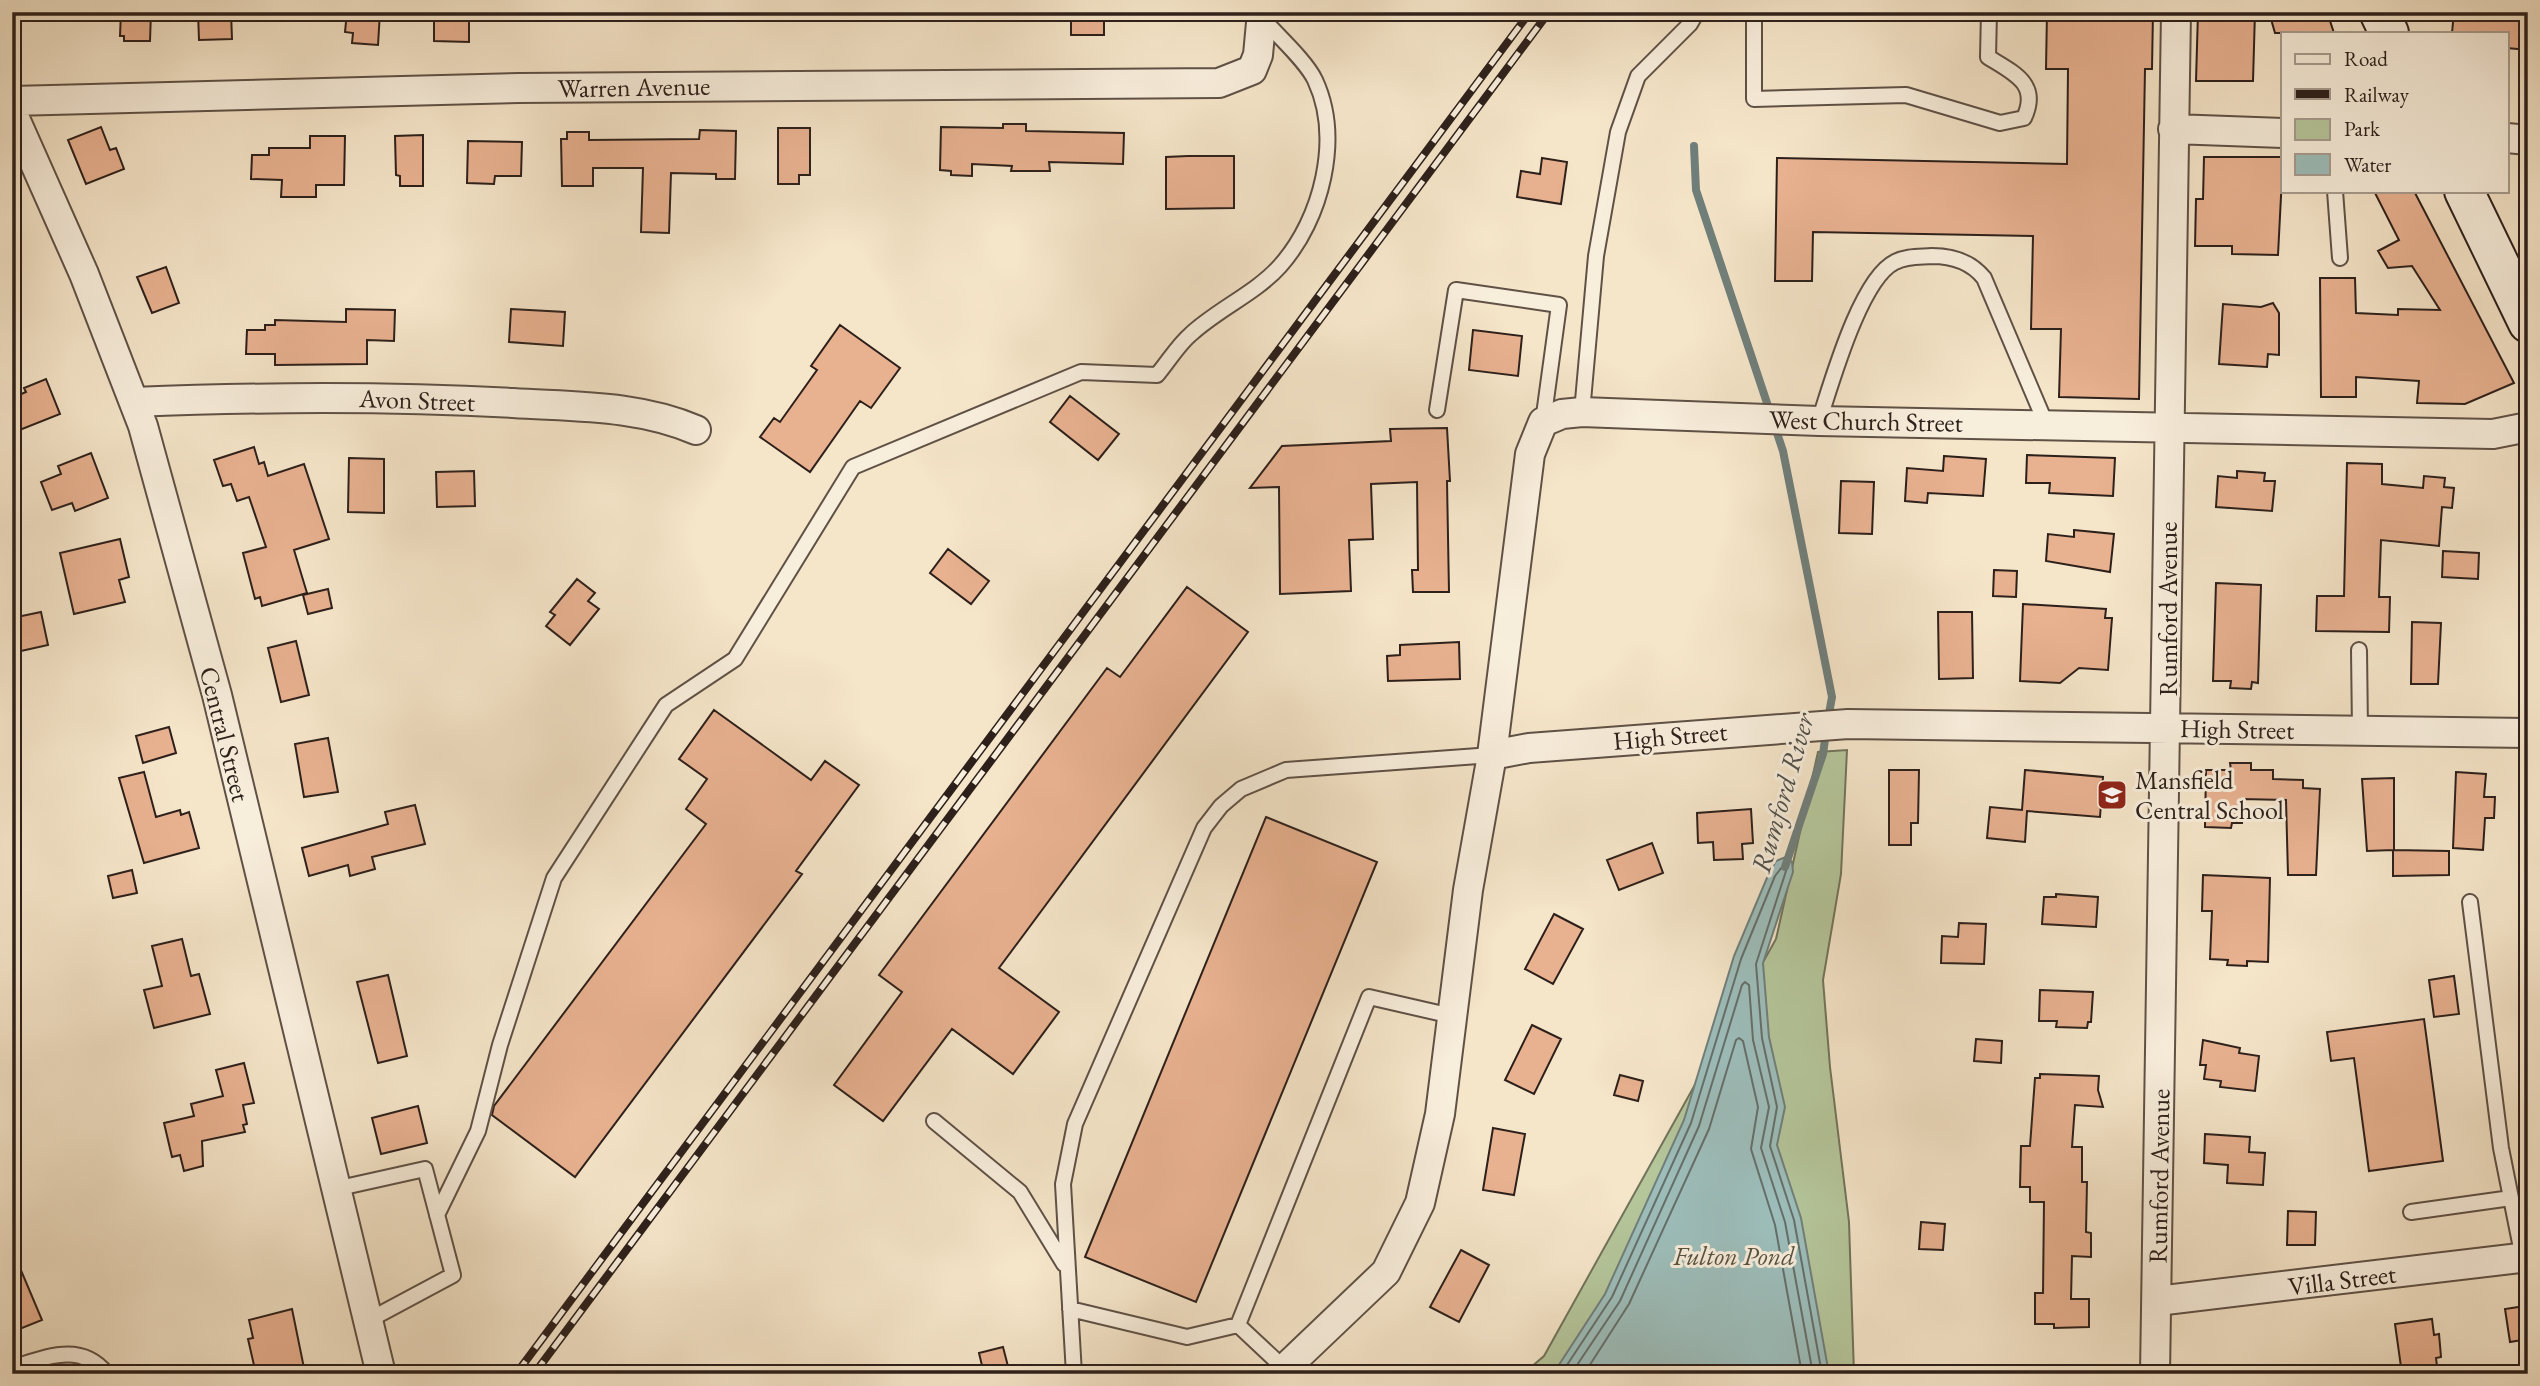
<svg xmlns="http://www.w3.org/2000/svg" width="2540" height="1386" font-family="'EB Garamond',serif">
  <style>
    .green { fill: #b5c69b; stroke: #71735b; stroke-width: 2 }
    .water { fill: #9dbebb; stroke: #707f7b; stroke-width: 2 }
    .lines { fill: none; stroke-linecap: round; stroke-linejoin: round }
    .shore { stroke: #656f6b; stroke-width: 2 }
    .stream { stroke: #707f7b; stroke-width: 8 }
    .building { fill: #e8b190; stroke: #2d201b; stroke-width: 2 }
    .lane-casing { stroke: #5f5146; stroke-width: 18 }
    .street-casing { stroke: #5f5146; stroke-width: 32 }
    .secondary-casing { stroke: #2d201b; stroke-width: 42 }
    .lane { stroke: #f8eedc; stroke-width: 14 }
    .street { stroke: #f8eedc; stroke-width: 28 }
    .secondary { stroke: #f8eedc; stroke-width: 38 }
    .rail-casing { stroke: #2d201b; stroke-width: 8 }
    .rail { stroke: #f8eedc; stroke-width: 5; stroke-dasharray: 16; stroke-linecap: butt }
    .labels { text-anchor: middle; dominant-baseline: central; stroke-width: 6; stroke-linejoin: round; paint-order: stroke }
    .street-label { font-size: 26px; fill: #2d201b; stroke: #f8eedc }
    .poi-label { font-size: 26px; fill: #2d201b; stroke: #f8eedc; text-anchor: start }
    .park-label { font-size: 26px; font-style: italic; fill: #565241; stroke: #f8eedc }
    .water-label { font-size: 28px; font-style: italic; fill: #4f4f4b; stroke: #f8eedc }
  </style>
  <rect width="100%" height="100%" fill="#f5e5c9"/>
  <filter id="stains"><feTurbulence type="fractalNoise" baseFrequency=".00286" numOctaves="4"/><feColorMatrix values="0 0 0 0 .2 0 0 0 0 .09 0 0 0 0 .02 0 0 0 .5 -.17"/></filter>
  <radialGradient id="worn" r=".72"><stop offset=".6" stop-color="#630" stop-opacity="0"/><stop offset="1" stop-color="#630" stop-opacity=".3"/></radialGradient>
  <!-- green -->
  <path class="green" d="M 1847,750 L 1841,874 L 1823,980 L 1830,1067 L 1849,1222 L 1854,1374 L 1523,1374 L 1544,1356 L 1776,939 L 1818,752 Z"/>
  <!-- water -->
  <path class="water" d="M 1786,857 L 1792,862 L 1793,872 L 1763,963 L 1769,1037 L 1785,1107 L 1777,1145 L 1801,1218 L 1829,1374 L 1553,1374 L 1605,1294 L 1684,1120 L 1734,956 L 1769,873 L 1776,861 Z"/>
  <g class="lines">
    <!-- shore -->
    <path class="shore" d="M 1561,1374 L 1612,1297 L 1691,1123 L 1741,959 L 1775,876 L 1782,867 L 1786,871 L 1756,964 L 1762,1038 L 1777,1107 L 1770,1146 L 1794,1220 L 1822,1374
      M 1571,1374 L 1620,1301 L 1699,1126 L 1742,985 L 1745,982 L 1749,985 L 1753,1040 L 1769,1107 L 1761,1148 L 1785,1222 L 1813,1374
      M 1584,1374 L 1629,1304 L 1709,1129 L 1736,1040 L 1739,1038 L 1743,1041 L 1758,1107 L 1751,1149 L 1775,1225 L 1802,1374"/>
    <!-- stream -->
    <path class="stream" d="M 1694,146 L 1696,190 L 1783,451 L 1832,697 L 1828,719
      M 1785,867 L 1823,754 L 1826,732"/>
  </g>
  <!-- building -->
  <path class="building" d="M 121,12 L 151,12 L 150,41 L 124,41 L 124,36 L 120,36 Z
    M 198,12 L 231,12 L 232,39 L 199,40 Z
    M 347,12 L 380,12 L 378,45 L 352,43 L 353,33 L 345,32 Z
    M 434,12 L 469,12 L 469,42 L 434,41 Z
    M 1071,12 L 1104,12 L 1104,35 L 1071,35 Z
    M 2047,12 L 2153,12 L 2152,69 L 2145,69 L 2139,399 L 2059,397 L 2061,329 L 2031,329 L 2033,236 L 1813,232 L 1812,281 L 1775,281 L 1777,158 L 2067,164 L 2068,69 L 2046,69 Z
    M 2198,12 L 2255,12 L 2253,81 L 2196,81 Z
    M 2269,12 L 2327,12 L 2334,33 L 2275,33 Z
    M 2454,12 L 2528,12 L 2528,50 L 2507,48 L 2507,33 L 2452,33 Z
    M 1003,124 L 1026,124 L 1026,131 L 1124,133 L 1123,164 L 1049,162 L 1050,171 L 1011,171 L 1012,166 L 972,164 L 972,176 L 951,175 L 951,171 L 940,170 L 941,127 L 1003,128 Z
    M 101,127 L 110,150 L 116,148 L 124,169 L 86,184 L 68,140 Z
    M 778,128 L 810,128 L 810,175 L 799,175 L 799,184 L 778,184 Z
    M 700,130 L 736,131 L 735,179 L 716,179 L 716,174 L 671,173 L 669,233 L 641,232 L 643,168 L 593,168 L 593,186 L 562,186 L 561,139 L 567,139 L 567,132 L 589,132 L 589,140 L 699,139 Z
    M 423,135 L 423,186 L 400,186 L 400,176 L 396,175 L 395,136 Z
    M 310,136 L 345,136 L 344,185 L 316,185 L 316,197 L 281,197 L 282,180 L 251,179 L 252,155 L 269,155 L 269,148 L 310,148 Z
    M 468,141 L 522,142 L 521,176 L 495,176 L 494,184 L 467,183 Z
    M 1188,156 L 1234,156 L 1234,208 L 1166,209 L 1166,157 Z
    M 2204,157 L 2283,157 L 2278,255 L 2232,254 L 2232,246 L 2195,246 L 2196,199 L 2203,199 Z
    M 1542,158 L 1567,162 L 1561,204 L 1517,197 L 1521,171 L 1540,174 Z
    M 2374,191 L 2414,191 L 2514,383 L 2465,404 L 2417,403 L 2419,381 L 2356,377 L 2356,397 L 2321,397 L 2320,278 L 2355,278 L 2356,313 L 2398,315 L 2398,309 L 2440,310 L 2412,266 L 2388,268 L 2378,251 L 2399,240 Z
    M 166,267 L 179,303 L 152,313 L 137,277 Z
    M 2273,303 L 2279,313 L 2279,355 L 2268,354 L 2267,367 L 2219,364 L 2223,304 L 2261,307 Z
    M 346,309 L 395,310 L 394,341 L 367,340 L 367,364 L 275,365 L 275,354 L 246,354 L 247,330 L 265,330 L 265,325 L 275,325 L 275,320 L 346,322 Z
    M 511,309 L 565,312 L 563,346 L 509,342 Z
    M 840,325 L 900,368 L 871,408 L 860,401 L 810,472 L 760,437 L 774,418 L 780,422 L 817,370 L 811,366 Z
    M 1473,330 L 1522,336 L 1518,376 L 1469,370 Z
    M 46,379 L 60,414 L 12,433 L 12,398 L 26,392 L 24,388 Z
    M 1070,396 L 1119,434 L 1098,460 L 1050,422 Z
    M 1447,428 L 1450,481 L 1447,481 L 1449,592 L 1413,592 L 1412,570 L 1418,570 L 1417,482 L 1371,484 L 1373,539 L 1349,540 L 1351,591 L 1280,594 L 1279,487 L 1250,488 L 1282,446 L 1391,441 L 1390,429 Z
    M 254,447 L 259,464 L 264,462 L 268,476 L 304,464 L 329,539 L 294,550 L 307,593 L 262,606 L 260,597 L 255,599 L 243,553 L 266,547 L 249,497 L 237,501 L 231,484 L 223,486 L 214,460 Z
    M 91,453 L 108,498 L 75,511 L 72,503 L 52,510 L 41,482 L 61,474 L 58,466 Z
    M 2027,455 L 2115,458 L 2113,496 L 2049,493 L 2050,483 L 2026,483 Z
    M 1944,456 L 1986,459 L 1983,496 L 1928,493 L 1927,503 L 1905,501 L 1907,468 L 1943,471 Z
    M 349,458 L 384,459 L 384,513 L 348,512 Z
    M 2347,463 L 2382,464 L 2382,484 L 2423,488 L 2424,476 L 2445,478 L 2444,487 L 2454,488 L 2452,508 L 2442,507 L 2439,546 L 2381,540 L 2379,597 L 2390,597 L 2389,632 L 2316,631 L 2317,596 L 2344,596 Z
    M 474,471 L 475,506 L 437,507 L 436,472 Z
    M 2237,471 L 2265,473 L 2264,481 L 2275,481 L 2272,511 L 2216,507 L 2218,476 L 2237,478 Z
    M 1841,481 L 1874,482 L 1872,534 L 1839,533 Z
    M 2074,530 L 2114,534 L 2110,572 L 2046,561 L 2048,534 L 2074,537 Z
    M 120,539 L 129,577 L 119,580 L 125,602 L 74,614 L 60,553 Z
    M 948,549 L 989,581 L 971,604 L 930,573 Z
    M 2443,551 L 2479,553 L 2478,579 L 2442,577 Z
    M 1994,570 L 2017,571 L 2016,597 L 1993,596 Z
    M 577,579 L 595,593 L 588,601 L 599,609 L 570,645 L 546,626 L 555,615 L 550,612 Z
    M 2216,583 L 2261,585 L 2258,683 L 2252,682 L 2251,689 L 2230,688 L 2231,681 L 2213,681 Z
    M 1187,587 L 1248,632 L 999,968 L 1059,1012 L 1013,1074 L 952,1029 L 883,1121 L 834,1085 L 902,992 L 879,975 L 1107,668 L 1120,677 Z
    M 328,589 L 332,608 L 308,614 L 303,595 Z
    M 2023,604 L 2106,609 L 2105,618 L 2112,618 L 2108,670 L 2079,668 L 2060,683 L 2020,681 Z
    M 41,612 L 48,645 L 12,653 L 12,618 Z
    M 1938,612 L 1972,612 L 1973,678 L 1939,679 Z
    M 2412,622 L 2441,623 L 2438,684 L 2411,684 Z
    M 296,641 L 309,695 L 281,702 L 268,648 Z
    M 1459,642 L 1460,679 L 1388,681 L 1387,656 L 1400,655 L 1400,645 Z
    M 714,710 L 811,780 L 825,761 L 859,785 L 796,871 L 802,874 L 575,1177 L 492,1115 L 494,1106 L 706,824 L 686,809 L 707,779 L 679,759 Z
    M 169,727 L 176,753 L 143,763 L 136,736 Z
    M 328,738 L 338,792 L 304,797 L 295,744 Z
    M 2230,763 L 2251,763 L 2251,770 L 2273,770 L 2273,779 L 2303,780 L 2303,788 L 2320,789 L 2316,875 L 2288,875 L 2286,800 L 2242,799 L 2242,823 L 2232,823 L 2231,828 L 2205,827 L 2206,770 L 2231,770 Z
    M 1889,770 L 1919,770 L 1918,823 L 1911,823 L 1911,845 L 1889,845 Z
    M 2025,770 L 2103,777 L 2100,817 L 2027,811 L 2025,842 L 1987,838 L 1990,807 L 2022,810 Z
    M 144,772 L 156,817 L 180,810 L 181,815 L 189,812 L 199,848 L 144,863 L 119,778 Z
    M 2456,772 L 2486,774 L 2484,797 L 2495,797 L 2494,818 L 2485,818 L 2483,850 L 2453,848 Z
    M 2394,778 L 2394,850 L 2449,851 L 2449,875 L 2393,876 L 2393,850 L 2367,851 L 2362,779 Z
    M 415,805 L 425,844 L 372,857 L 375,869 L 350,876 L 348,865 L 309,876 L 302,848 L 388,824 L 385,812 Z
    M 1751,809 L 1753,843 L 1742,844 L 1743,859 L 1714,860 L 1713,842 L 1698,843 L 1697,813 Z
    M 1266,817 L 1377,862 L 1196,1302 L 1085,1257 Z
    M 1652,843 L 1663,873 L 1619,890 L 1607,860 Z
    M 132,870 L 137,893 L 113,898 L 108,876 Z
    M 2203,875 L 2270,878 L 2268,962 L 2247,961 L 2247,966 L 2227,965 L 2228,960 L 2210,959 L 2212,911 L 2202,911 Z
    M 2056,894 L 2098,897 L 2096,927 L 2042,924 L 2044,897 L 2056,897 Z
    M 1554,914 L 1583,929 L 1553,984 L 1525,969 Z
    M 1959,923 L 1986,924 L 1984,964 L 1941,963 L 1942,936 L 1958,937 Z
    M 182,939 L 191,976 L 199,974 L 210,1014 L 154,1028 L 144,990 L 162,986 L 152,946 Z
    M 388,975 L 407,1056 L 378,1063 L 357,982 Z
    M 2454,976 L 2459,1014 L 2434,1017 L 2429,980 Z
    M 2040,990 L 2093,992 L 2091,1022 L 2088,1022 L 2087,1028 L 2056,1027 L 2057,1021 L 2039,1021 Z
    M 2424,1019 L 2443,1161 L 2369,1171 L 2354,1058 L 2331,1061 L 2327,1032 Z
    M 1532,1025 L 1561,1039 L 1534,1094 L 1505,1080 Z
    M 1976,1039 L 2002,1041 L 2001,1063 L 1974,1061 Z
    M 2203,1040 L 2240,1048 L 2239,1053 L 2259,1056 L 2255,1091 L 2220,1087 L 2221,1081 L 2204,1079 L 2206,1065 L 2200,1065 Z
    M 244,1063 L 254,1103 L 243,1105 L 247,1124 L 243,1125 L 245,1132 L 202,1141 L 203,1166 L 184,1171 L 180,1155 L 172,1157 L 164,1123 L 194,1116 L 191,1104 L 223,1096 L 216,1070 Z
    M 2040,1074 L 2099,1076 L 2098,1090 L 2103,1107 L 2075,1105 L 2072,1147 L 2082,1147 L 2082,1182 L 2087,1182 L 2086,1232 L 2091,1233 L 2091,1257 L 2072,1256 L 2071,1299 L 2089,1299 L 2089,1327 L 2054,1328 L 2054,1324 L 2035,1324 L 2035,1293 L 2043,1293 L 2044,1202 L 2030,1202 L 2030,1187 L 2020,1187 L 2021,1146 L 2030,1146 L 2035,1078 L 2040,1078 Z
    M 1620,1075 L 1643,1081 L 1638,1101 L 1614,1095 Z
    M 418,1106 L 427,1143 L 381,1154 L 372,1118 Z
    M 1493,1128 L 1525,1134 L 1514,1195 L 1483,1190 Z
    M 2205,1134 L 2250,1137 L 2249,1152 L 2265,1153 L 2263,1185 L 2227,1183 L 2228,1165 L 2204,1163 Z
    M 2288,1211 L 2316,1212 L 2315,1245 L 2287,1245 Z
    M 1921,1222 L 1945,1224 L 1943,1250 L 1919,1249 Z
    M 12,1249 L 42,1320 L 12,1332 Z
    M 1461,1250 L 1489,1265 L 1459,1322 L 1430,1307 Z
    M 2525,1306 L 2528,1339 L 2510,1342 L 2505,1309 Z
    M 292,1309 L 304,1368 L 280,1374 L 256,1374 L 248,1339 L 253,1338 L 249,1320 Z
    M 2432,1319 L 2434,1335 L 2439,1334 L 2441,1357 L 2436,1358 L 2438,1374 L 2402,1374 L 2395,1324 Z
    M 1003,1347 L 1010,1374 L 984,1374 L 979,1353 Z"/>
  <g class="lines">
    <!-- lane casing -->
    <g class="lane-casing">
      <path id="lane" d="M 1754,12 L 1754,99 L 1906,95 L 2000,123 L 2024,118 C 2040,84 2014,73 1988,57 L 1989,12
        M 2335,191 L 2340,258
        M 1437,410 L 1456,290 L 1559,305 L 1543,422
        M 1582,412 L 1596,256 L 1618,132 L 1638,76 L 1690,24 L 1697,12
        M 1819,421 C 1831,385 1860,279 1895,262 C 1906,256 1919,257 1932,256 C 1953,256 1971,262 1984,278 L 2046,424
        M 2359,650 L 2360,730
        M 2470,902 L 2501,1148 L 2523,1258
        M 934,1121 L 1020,1192 L 1064,1264
        M 335,1189 L 425,1169 L 453,1275 L 369,1320
        M 2411,1212 L 2511,1198
        M 437,1215 L 478,1131 L 500,1045 L 554,878 L 666,705 L 735,659 L 853,467 L 1081,372 L 1157,375 C 1168,362 1178,345 1191,334 C 1218,309 1256,293 1280,266 C 1322,219 1342,138 1315,80 C 1306,61 1278,36 1263,19
        M 1070,1309 L 1187,1337 L 1238,1325
        M 21,1365 C 52,1355 83,1344 107,1374
        M 1285,1369 L 1238,1325 L 1369,997 L 1452,1016
        M 1074,1374 L 1063,1184 L 1075,1124 L 1204,828 L 1221,806 L 1241,789 L 1286,770 L 1492,755"/>
    </g>
    <!-- street casing -->
    <g class="street-casing">
      <path id="street" d="M 12,101 L 519,88 L 1219,83 L 1252,70 L 1258,55 L 1262,12
        M 12,112 L 84,274 L 143,426 L 217,695 L 381,1374
        M 2173,129 L 2283,133
        M 2507,138 L 2528,140
        M 134,402 C 261,397 386,396 513,403 C 575,407 638,405 696,430
        M 1492,755 L 1530,454 L 1543,422 L 1562,414 L 1582,412 L 1819,421 L 2493,434 L 2528,427
        M 2157,1301 L 2528,1257
        M 1279,1374 L 1386,1272 L 1420,1203 L 1440,1114 L 1468,890 L 1492,755 L 1529,748 L 1848,724 L 2528,733
        M 2155,1374 L 2176,12"/>
    </g>
    <!-- secondary casing -->
    <g class="secondary-casing">
      <path id="secondary" d="M 2379,12 L 2389,33
        M 2464,191 L 2528,323"/>
    </g>
    <!-- lane -->
    <use href="#lane" class="lane"/>
    <!-- street -->
    <use href="#street" class="street"/>
    <!-- secondary -->
    <use href="#secondary" class="secondary"/>
    <!-- rail casing -->
    <g class="rail-casing">
      <path id="rail" d="M 516,1374 L 1530,12
        M 534,1374 L 1549,12"/>
    </g>
    <!-- rail -->
    <use href="#rail" class="rail"/>
  </g>
  <!-- icons -->
  <defs>
    <g id="school-square" transform="scale(1.575)"><rect x="-9" y="-9" width="18" height="18" rx="4" fill="#8f2418" stroke="#f8eedc"/><path d="M0-5L7-2L0 1L-7-2ZM-4 1L0 2.5L4 1V4Q0 6-4 4Z" fill="#fff"/></g>
  </defs>
  <g fill-rule="evenodd">
    <use href="#school-square" x="2112" y="795"/>
  </g>
  <g class="labels">
    <!-- street labels -->
    <g class="street-label">
      <text transform="translate(634 87) rotate(-1)">Warren Avenue</text>
      <text transform="translate(417 400) rotate(2)">Avon Street</text>
      <text transform="translate(1866 421) rotate(1)">West Church Street</text>
      <text transform="translate(2168 609) rotate(-90)">Rumford Avenue</text>
      <text transform="translate(2237 729) rotate(1)">High Street</text>
      <text transform="translate(225 734) rotate(76)">Central Street</text>
      <text transform="translate(1670 736) rotate(-5)">High Street</text>
      <text transform="translate(2159 1176) rotate(-89)">Rumford Avenue</text>
      <text transform="translate(2342 1280) rotate(-7)">Villa Street</text>
    </g>
    <!-- poi labels -->
    <g class="poi-label">
      <text x="2135" y="780">Mansfield<tspan x="2135" dy="30">Central School</tspan></text>
    </g>
    <!-- park labels -->
    <g class="park-label">
      <text x="1734" y="1256">Fulton Pond</text>
    </g>
    <!-- water labels -->
    <g class="water-label">
      <text transform="translate(1782 793) rotate(-74)">Rumford River</text>
    </g>
  </g>
  <!-- margin -->
  <rect width="2540" height="1386" fill="none" stroke="#f5e5c9" stroke-width="42"/>
  <rect x="14" y="14" width="2512" height="1358" fill="none" stroke="#2d201b" stroke-width="3.5"/>
  <rect x="21" y="21" width="2498" height="1344" fill="none" stroke="#2d201b" stroke-width="2"/>
  <!-- legend -->
  <rect x="2281" y="32" width="228" height="161" fill="#f8eedc" stroke="#a79c8f" stroke-width="2"/>
  <rect x="2295" y="54" width="35" height="10" fill="#f8eedc" stroke="#a79c8f" stroke-width="2"/>
  <text x="2344" y="66" font-size="21" fill="#2d201b">Road</text>
  <rect x="2295" y="89" width="35" height="10" fill="#2d201b" stroke="#a79c8f" stroke-width="2"/>
  <text x="2344" y="102" font-size="21" fill="#2d201b">Railway</text>
  <rect x="2295" y="119" width="35" height="21" fill="#b5c69b" stroke="#a79c8f" stroke-width="2"/>
  <text x="2344" y="136" font-size="21" fill="#2d201b">Park</text>
  <rect x="2295" y="154" width="35" height="21" fill="#9dbebb" stroke="#a79c8f" stroke-width="2"/>
  <text x="2344" y="172" font-size="21" fill="#2d201b">Water</text>
  <rect width="100%" height="100%" filter="url(#stains)"/>
  <rect width="100%" height="100%" fill="url(#worn)"/>
</svg>
